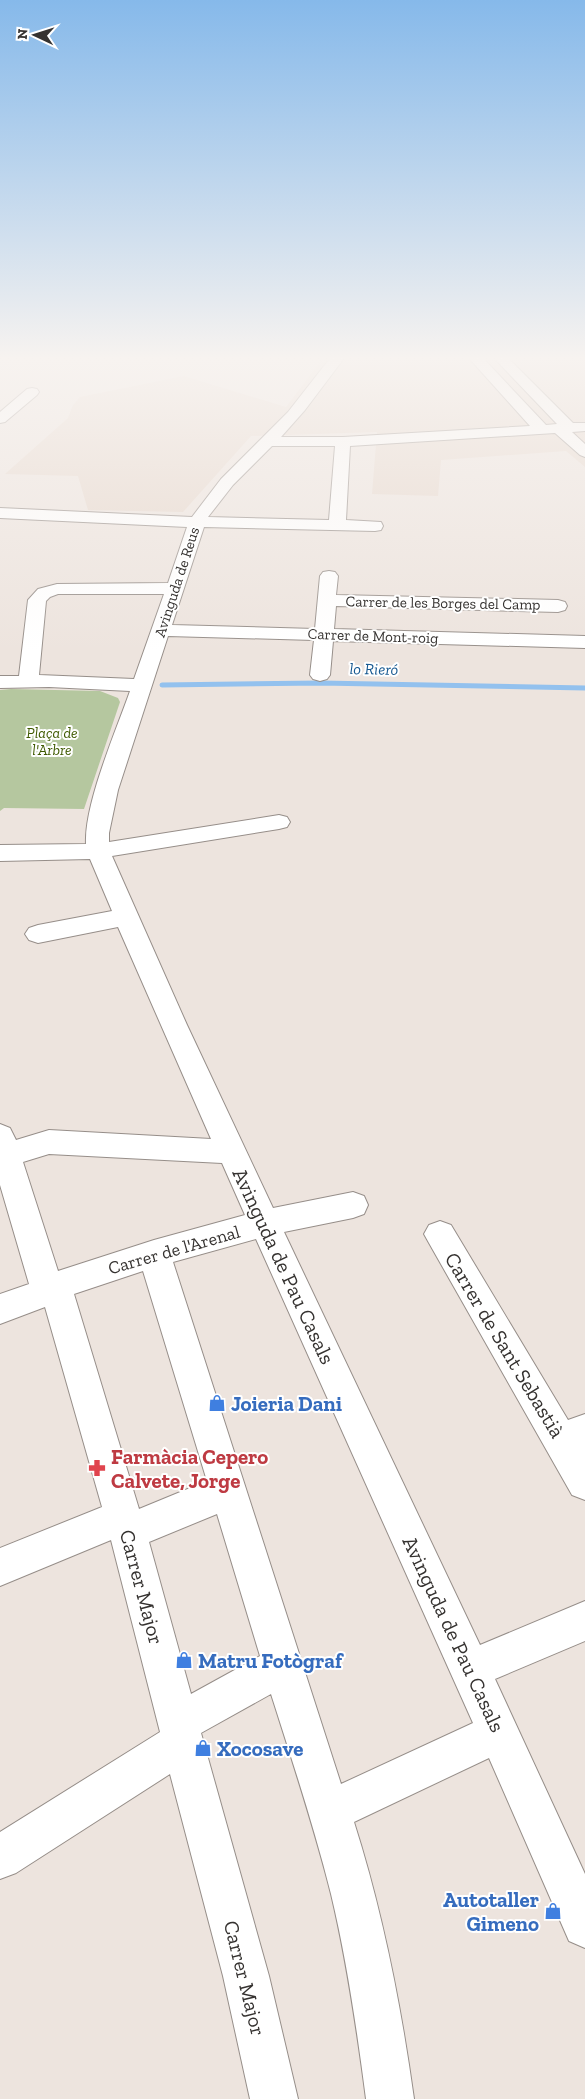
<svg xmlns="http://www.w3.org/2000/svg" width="585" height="2099" font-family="'Zilla Slab',serif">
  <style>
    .built { fill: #e6d7cc }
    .green { fill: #b5c79f }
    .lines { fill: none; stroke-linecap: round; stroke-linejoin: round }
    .stream { stroke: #93c1ee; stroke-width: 5 }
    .minor-casing { stroke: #968e89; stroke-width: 2 }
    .minor { fill: #fff; fill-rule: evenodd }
    .labels { text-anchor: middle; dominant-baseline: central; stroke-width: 4; stroke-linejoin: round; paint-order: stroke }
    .far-street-label { font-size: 15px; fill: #353230; stroke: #fff }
    .far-park-label { font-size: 15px; font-style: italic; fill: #3f5a01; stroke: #fff }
    .far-water-label { font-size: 16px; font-style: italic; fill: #165890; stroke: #fff }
    .street-label { font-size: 18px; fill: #353230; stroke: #fff }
    .near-street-label { font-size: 21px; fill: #353230; stroke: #fff }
    .near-shop-label { font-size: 21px; font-weight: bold; fill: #366cbe; stroke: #fff; text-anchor: start }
    .near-health-label { font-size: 21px; font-weight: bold; fill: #be3a42; stroke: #fff; text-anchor: start }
  </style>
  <rect width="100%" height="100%" fill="#ede4de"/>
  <!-- built -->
  <path class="built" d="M 324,357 L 585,357 L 585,467 L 566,451 L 441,460 L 438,496 L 372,494 L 377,432 L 251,436 L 183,512 L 88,510 L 78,476 L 5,474 L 68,418 L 73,405 L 80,397 L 184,376 L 286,407 Z"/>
  <!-- green -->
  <path class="green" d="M 11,689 L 100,691 L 118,698 L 120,702 L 84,809 L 4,808 L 0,811 L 0,690 Z"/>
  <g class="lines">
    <!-- stream -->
    <path class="stream" d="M 162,685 L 321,683 L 585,688"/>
    <!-- minor casing -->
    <g class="minor-casing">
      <path id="minor" d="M 331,357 L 345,357 L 305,410 L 281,437 L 343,437 L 530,426 L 468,357 L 482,357 L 546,425 L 557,424 L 493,357 L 507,357 L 573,423 L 585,423 L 585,431 L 572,432 L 585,444 L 585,457 L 580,455 L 555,433 L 350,446 L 346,520 L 381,522 L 383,526 L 381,530 L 375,531 L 204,527 L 172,625 L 315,629 L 320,576 L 323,572 L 329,571 L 335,572 L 338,576 L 336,595 L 558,600 L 565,602 L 567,606 L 565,610 L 558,612 L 336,606 L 334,629 L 585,636 L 585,648 L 333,641 L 330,675 L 327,679 L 320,681 L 313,679 L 310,675 L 314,640 L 168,636 L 118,790 L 109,833 L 109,842 L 279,815 L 287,817 L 290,822 L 287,827 L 279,829 L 112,856 L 187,1025 L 273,1208 L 353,1192 L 364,1196 L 368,1205 L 364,1214 L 353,1218 L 284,1232 L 480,1645 L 585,1601 L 585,1641 L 495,1679 L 585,1874 L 585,1948 L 569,1941 L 489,1758 L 354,1822 C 383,1913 401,2005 414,2099 L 366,2099 C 357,2030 347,1961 331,1894 C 314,1826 292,1760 271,1694 L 201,1733 L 269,1976 L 298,2099 L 250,2099 L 223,1976 L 170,1774 L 16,1873 L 0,1879 L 0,1832 L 160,1732 L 111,1540 L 0,1586 L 0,1548 L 102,1507 L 45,1307 L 0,1324 L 0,1294 L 29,1284 L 0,1185 L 0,1124 L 10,1128 L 16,1140 L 49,1130 L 211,1139 L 118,927 L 38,943 L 29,940 L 25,934 L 29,928 L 38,925 L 112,911 L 90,859 L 0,861 L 0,845 L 86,844 C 84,804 116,731 130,691 L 49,687 L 0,688 L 0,676 L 19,676 L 28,600 L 38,589 L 57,584 L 168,583 L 187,527 L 0,518 L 0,508 L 192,517 L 221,479 L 288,412 ZM 272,446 L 335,446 L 329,520 L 208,517 L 233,485 ZM 58,594 L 164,594 L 134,679 L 39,675 L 46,601 L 50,597 ZM 49,1154 L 222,1163 L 245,1215 L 154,1240 L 58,1271 L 23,1162 ZM 256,1239 L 473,1723 L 341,1784 L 173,1262 ZM 143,1271 L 207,1481 L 139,1509 L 74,1294 ZM 217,1514 L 260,1656 L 191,1694 L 149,1542 Z
        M 32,388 L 37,389 L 39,392 L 37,395 L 5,422 L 0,423 L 0,412 L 27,389 Z
        M 440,1221 L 451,1225 L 568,1420 L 585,1414 L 585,1500 L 572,1495 L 429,1243 L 424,1234 L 429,1225 Z"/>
    </g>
    <!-- minor -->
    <use href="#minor" class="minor"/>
  </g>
  <!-- sky -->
  <linearGradient id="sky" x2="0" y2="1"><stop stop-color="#86b9ea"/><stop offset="0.55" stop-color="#f7f3f0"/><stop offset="1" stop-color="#f7f3f0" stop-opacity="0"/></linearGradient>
  <rect width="585" height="651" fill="url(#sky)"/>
  <!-- icons -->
  <defs>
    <g id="shop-bare" transform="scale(1.35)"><path d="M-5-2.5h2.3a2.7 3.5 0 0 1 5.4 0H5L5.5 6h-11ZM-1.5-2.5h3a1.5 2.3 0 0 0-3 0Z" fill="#3f7fe0" stroke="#fff" stroke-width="2.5" paint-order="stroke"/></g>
    <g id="pharmacy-bare" transform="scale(1.35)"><path d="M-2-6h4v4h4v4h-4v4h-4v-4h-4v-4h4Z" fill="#e0444e" stroke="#fff" stroke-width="2.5" paint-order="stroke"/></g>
  </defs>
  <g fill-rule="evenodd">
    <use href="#shop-bare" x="217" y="1403"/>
    <use href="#pharmacy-bare" x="97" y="1468"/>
    <use href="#shop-bare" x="184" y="1660"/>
    <use href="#shop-bare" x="203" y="1748"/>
    <use href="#shop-bare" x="553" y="1911"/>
  </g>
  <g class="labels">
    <!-- far-street labels -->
    <g class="far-street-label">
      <text transform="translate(177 582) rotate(-72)">Avinguda de Reus</text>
      <text transform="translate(443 603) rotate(1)">Carrer de les Borges del Camp</text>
      <text transform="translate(373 636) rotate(2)">Carrer de Mont-roig</text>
    </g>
    <!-- far-park labels -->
    <g class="far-park-label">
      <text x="52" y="733">Plaça de<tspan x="52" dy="17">l'Arbre</tspan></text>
    </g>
    <!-- far-water labels -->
    <g class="far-water-label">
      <text transform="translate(374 669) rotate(1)">lo Rieró</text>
    </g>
    <!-- street labels -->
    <g class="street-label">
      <text transform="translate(174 1250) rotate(-16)">Carrer de l'Arenal</text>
    </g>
    <!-- near-street labels -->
    <g class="near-street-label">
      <text transform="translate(284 1266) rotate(65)">Avinguda de Pau Casals</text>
      <text transform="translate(505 1345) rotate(59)">Carrer de Sant Sebastià</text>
      <text transform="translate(142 1587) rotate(75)">Carrer Major</text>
      <text transform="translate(454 1634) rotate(65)">Avinguda de Pau Casals</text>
      <text transform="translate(245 1978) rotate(76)">Carrer Major</text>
    </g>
    <!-- near-shop labels -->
    <g class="near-shop-label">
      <text x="231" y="1403">Joieria Dani</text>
      <text x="198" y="1660">Matru Fotògraf</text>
      <text x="217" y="1748">Xocosave</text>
      <text x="539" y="1899" text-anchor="end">Autotaller<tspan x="539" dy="24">Gimeno</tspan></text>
    </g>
    <!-- near-health labels -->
    <g class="near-health-label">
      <text x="111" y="1456">Farmàcia Cepero<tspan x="111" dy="24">Calvete, Jorge</tspan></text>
    </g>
  </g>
  <!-- north arrow -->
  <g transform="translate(35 35) rotate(274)" stroke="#ffffff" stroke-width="4" paint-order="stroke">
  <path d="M0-4L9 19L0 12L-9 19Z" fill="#353230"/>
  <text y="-8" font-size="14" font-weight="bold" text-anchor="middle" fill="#353230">N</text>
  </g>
</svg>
